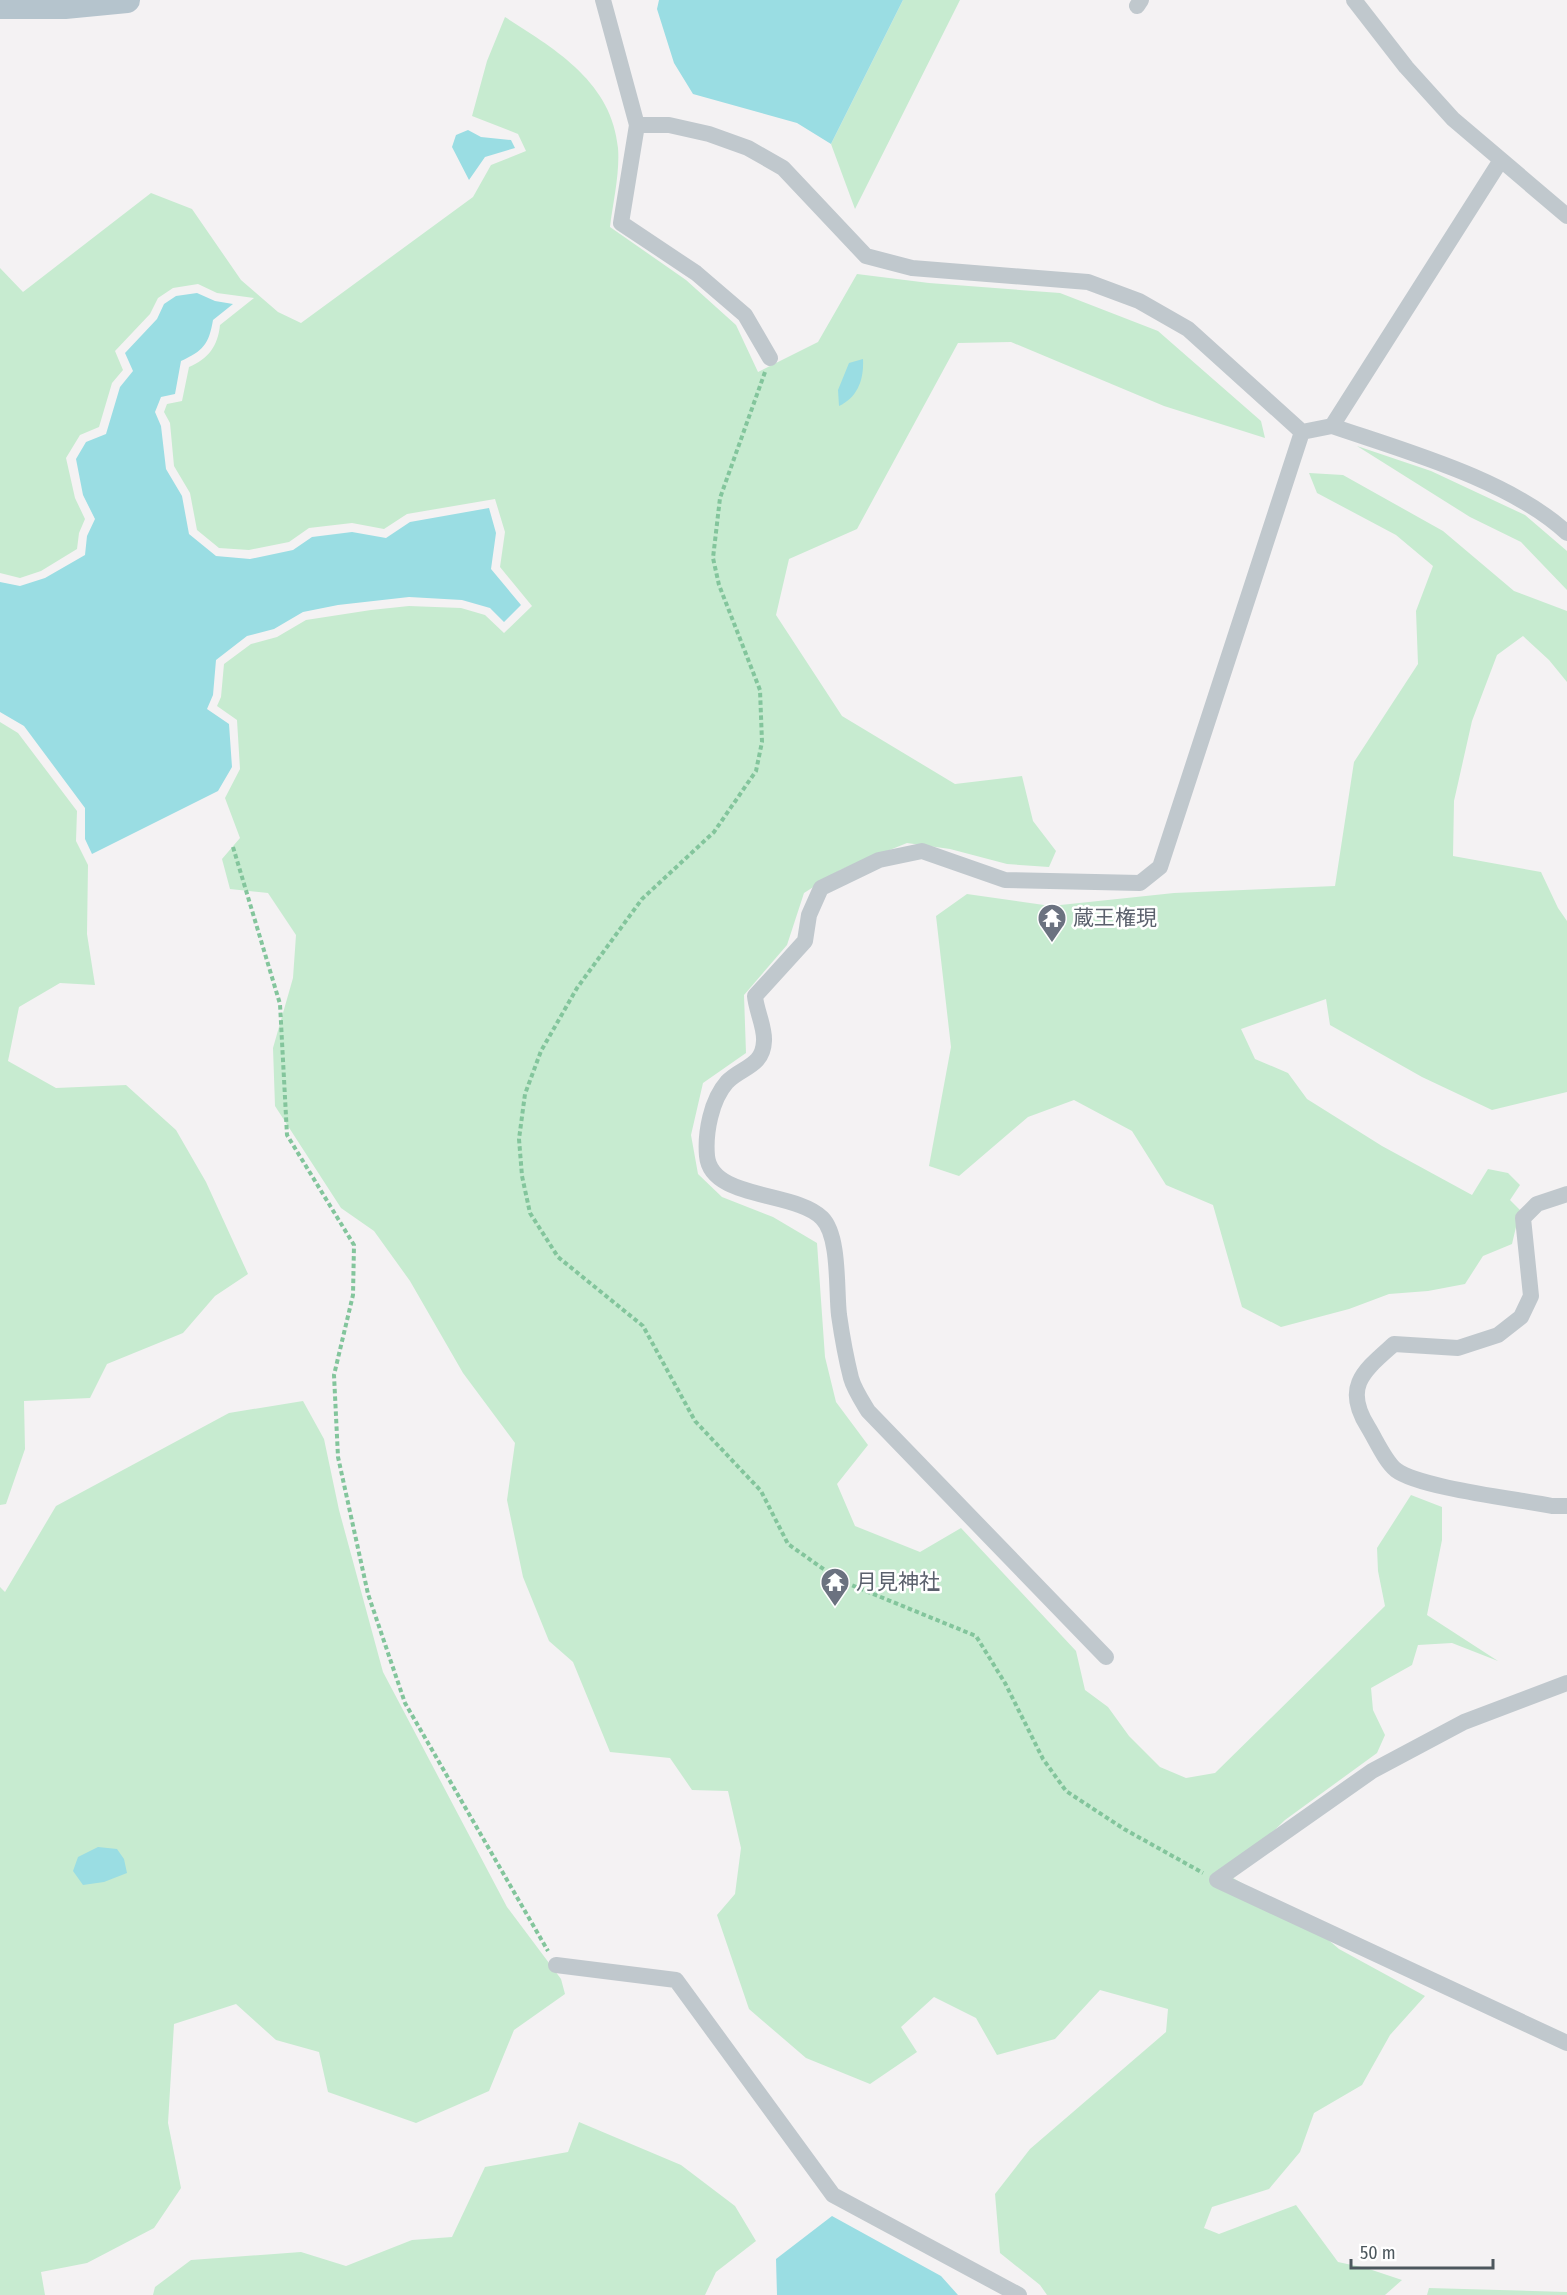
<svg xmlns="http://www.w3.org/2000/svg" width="1567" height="2295" font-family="'Fira Sans Condensed','Noto Sans JP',sans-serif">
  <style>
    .green { fill: #c7ebd0 }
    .water { fill: #9adde3 }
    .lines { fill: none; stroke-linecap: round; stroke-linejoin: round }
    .path { stroke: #83c59c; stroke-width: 4; stroke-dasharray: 4.5 3; stroke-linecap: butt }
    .minor { stroke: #c0c8cd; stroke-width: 16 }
    .primary { stroke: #b5c4cd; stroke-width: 26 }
    .labels { text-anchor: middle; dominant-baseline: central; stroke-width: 5; stroke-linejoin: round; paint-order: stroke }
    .worship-label { font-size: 21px; fill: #5b616d; stroke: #fff; text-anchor: start }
  </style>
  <rect width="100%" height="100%" fill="#f4f2f3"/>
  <!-- green -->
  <path class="green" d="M 903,0 L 960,0 L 855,209 L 831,144 Z
    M 505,17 C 555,49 612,82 618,148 C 620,173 613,202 610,227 L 686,280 L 736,325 L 758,372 L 818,342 L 857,274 L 929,283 L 1060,293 L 1158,331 L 1261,421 L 1265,438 L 1164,406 L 1011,342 L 958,343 L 857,529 L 789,559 L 776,615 L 842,716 L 955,784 L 1022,776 L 1033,821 L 1056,851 L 1049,867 L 1007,864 L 950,849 L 907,843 L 840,870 L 804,893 L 787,945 L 744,995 L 746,1053 L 703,1083 L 691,1135 L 698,1174 L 722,1197 L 773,1217 L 817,1243 L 825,1357 L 836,1402 L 868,1445 L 837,1484 L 855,1526 L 920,1552 L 961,1528 L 1076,1651 L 1085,1690 L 1108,1707 L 1129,1736 L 1160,1767 L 1186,1778 L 1215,1773 L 1385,1606 L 1378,1571 L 1377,1548 L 1411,1495 L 1442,1507 L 1442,1540 L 1427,1615 L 1498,1661 L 1452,1643 L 1418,1645 L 1412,1665 L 1371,1688 L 1373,1710 L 1385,1735 L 1377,1753 L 1285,1820 L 1228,1875 L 1305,1920 L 1339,1949 L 1425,1996 L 1390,2035 L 1362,2085 L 1314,2113 L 1300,2152 L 1269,2189 L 1212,2207 L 1204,2228 L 1219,2234 L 1296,2205 L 1338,2262 L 1366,2268 L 1402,2280 L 1385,2295 L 1047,2295 L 1040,2285 L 1000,2253 L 995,2194 L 1030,2149 L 1166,2032 L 1168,2009 L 1100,1990 L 1055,2039 L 997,2055 L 976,2018 L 934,1997 L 901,2027 L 917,2052 L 870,2084 L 806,2058 L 749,2009 L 717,1915 L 735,1894 L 741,1848 L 728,1791 L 692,1790 L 670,1758 L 610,1752 L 573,1662 L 549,1641 L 523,1577 L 507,1500 L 515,1443 L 463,1373 L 410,1281 L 374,1231 L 341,1208 L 275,1106 L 273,1048 L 293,978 L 296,935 L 268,893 L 230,889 L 222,859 L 240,838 L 225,798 L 240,769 L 237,720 L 217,706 L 221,697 L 224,664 L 251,644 L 277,637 L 306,620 L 371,610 L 409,606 L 461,608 L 485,615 L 504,633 L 532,606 L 500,567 L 505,532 L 495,499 L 407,514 L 384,529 L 352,523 L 309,528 L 289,542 L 249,550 L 219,548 L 197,530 L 190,493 L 174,466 L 170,423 L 164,412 L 167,404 L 182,401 L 189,367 C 208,359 218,346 220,325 L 254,298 L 217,293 L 198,284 L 173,288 L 158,298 L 150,314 L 115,351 L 123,370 L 112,383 L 99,427 L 80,435 L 66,458 L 75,498 L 85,519 L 79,533 L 77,549 L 41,571 L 20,578 L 0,573 L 0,268 L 23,292 L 151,193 L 192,209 L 241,280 L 278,312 L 301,323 L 473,197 L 491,165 L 526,151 L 518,134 L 472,116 L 487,61 Z
    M 1357,446 L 1431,471 L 1525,515 L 1567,551 L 1567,590 L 1521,542 L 1470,517 Z
    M 1309,473 L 1343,475 L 1443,531 L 1514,591 L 1567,611 L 1567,682 L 1549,660 L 1523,636 L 1497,655 L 1472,721 L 1454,801 L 1453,856 L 1541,872 L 1558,908 L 1567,921 L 1567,1092 L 1492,1110 L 1422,1077 L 1330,1025 L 1326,999 L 1241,1029 L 1255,1059 L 1288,1073 L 1307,1099 L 1382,1146 L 1472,1195 L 1488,1169 L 1508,1173 L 1520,1185 L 1510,1200 L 1520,1210 L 1512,1244 L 1483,1256 L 1465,1284 L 1428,1291 L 1389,1294 L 1349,1309 L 1281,1327 L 1242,1307 L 1213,1205 L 1166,1185 L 1132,1131 L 1074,1100 L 1028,1117 L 959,1176 L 929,1166 L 951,1047 L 936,916 L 967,894 L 1051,906 L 1174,893 L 1335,886 L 1354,762 L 1418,664 L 1416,611 L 1433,566 L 1396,535 L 1317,493 Z
    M 0,722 L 18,733 L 77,811 L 76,841 L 88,865 L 87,934 L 95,985 L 60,983 L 19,1007 L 8,1061 L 56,1088 L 126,1085 L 176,1130 L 206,1182 L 248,1274 L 215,1296 L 183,1333 L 107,1364 L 90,1398 L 24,1401 L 25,1449 L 6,1504 L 0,1505 Z
    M 303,1401 L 324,1439 L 339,1510 L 383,1672 L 507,1907 L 561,1979 L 565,1994 L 514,2030 L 489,2091 L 416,2123 L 328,2092 L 319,2052 L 276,2040 L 236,2004 L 174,2024 L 168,2123 L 181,2188 L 154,2228 L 87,2263 L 41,2272 L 45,2295 L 0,2295 L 0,1587 L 5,1592 L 56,1506 L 229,1413 Z
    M 579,2122 L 681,2165 L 735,2206 L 756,2241 L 716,2272 L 705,2295 L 153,2295 L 155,2287 L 191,2260 L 301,2252 L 346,2266 L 412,2240 L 452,2237 L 485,2167 L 568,2152 Z
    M 1429,2288 L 1567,2292 L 1567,2295 L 1427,2295 Z"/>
  <!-- water -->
  <path class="water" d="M 659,0 L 903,0 L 831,144 L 797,123 L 693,94 L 674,63 L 657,9 Z
    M 468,130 L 481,137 L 511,140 L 515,148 L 485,157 L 469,180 L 452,147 L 456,135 Z
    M 197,293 L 215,301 L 233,304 L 213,320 C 209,344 203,351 181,361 L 175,394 L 161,397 L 155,412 L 161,426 L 166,469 L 182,496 L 189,534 L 216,556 L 250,559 L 293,550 L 312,537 L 352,532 L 386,538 L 410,522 L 489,508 L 496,533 L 491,569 L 521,605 L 504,622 L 490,608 L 462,600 L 409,597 L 338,605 L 303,612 L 274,629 L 247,636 L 216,660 L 213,695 L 207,709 L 229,724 L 232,767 L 218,791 L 92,854 L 85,839 L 85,808 L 24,726 L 0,712 L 0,582 L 20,586 L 45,578 L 85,555 L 87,536 L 95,519 L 83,495 L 76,459 L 86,442 L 106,434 L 120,387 L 133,371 L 125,353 L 157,319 L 164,304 L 176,296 Z
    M 863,359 C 864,379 858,397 839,406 L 838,390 L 849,363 Z
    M 98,1847 L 117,1849 L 124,1859 L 127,1873 L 104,1882 L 83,1885 L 73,1871 L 78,1857 Z
    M 832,2216 L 941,2276 L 958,2295 L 777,2295 L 776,2259 Z"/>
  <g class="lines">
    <!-- path -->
    <path class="path" d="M 765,372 L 720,498 L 713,558 L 719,585 L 760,690 L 762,742 L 756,771 L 714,832 L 642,899 L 577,988 L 541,1051 L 525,1094 L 519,1139 L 522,1176 L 530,1213 L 558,1257 L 643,1326 L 695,1421 L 761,1491 L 788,1544 L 839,1580 L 976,1636 L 1005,1683 L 1043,1759 L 1066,1791 L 1124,1829 L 1203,1873
      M 233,847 L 280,1004 L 287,1135 L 354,1245 L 353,1295 L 334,1375 L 338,1457 L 368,1594 L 405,1703 L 548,1951"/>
    <!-- minor -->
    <path class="minor" d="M 603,0 L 637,125 L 621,223 L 696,273 L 745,315 L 770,358
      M 1354,0 L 1406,67 L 1453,119 L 1567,216
      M 1137,6 L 1141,0
      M 637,125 L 669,125 L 709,134 L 748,148 L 783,168 L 866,256 L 912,268 L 1088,282 L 1139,301 L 1188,329 L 1302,432
      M 1332,426 C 1405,451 1510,480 1567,533
      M 1567,1194 L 1537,1204 L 1523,1218 L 1531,1296 L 1521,1317 L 1498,1335 L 1458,1348 L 1394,1344 C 1365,1370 1342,1386 1368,1427 C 1376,1440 1385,1461 1396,1470 C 1420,1488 1518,1499 1552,1506 L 1567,1506
      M 1106,1657 L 868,1411 C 862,1401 854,1389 851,1378 C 846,1358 842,1336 839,1315 C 836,1290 840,1236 822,1218 C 796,1191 711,1200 707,1156 C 705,1133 711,1100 727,1082 C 741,1067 763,1067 764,1041 C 765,1027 756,1010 755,996 L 805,941 L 809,915 L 821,888 L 879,860 L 922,851 L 1005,880 L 1140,883 L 1160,867 L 1302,432 L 1332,426 L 1501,160
      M 1567,1683 L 1464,1722 L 1372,1771 L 1217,1880 L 1567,2043
      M 556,1965 L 676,1980 L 833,2195 L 1019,2295"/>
    <!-- primary -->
    <path class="primary" d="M 0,6 L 65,6 L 127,0"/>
  </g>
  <!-- icons -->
  <defs>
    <g id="temple-pin" transform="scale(1.5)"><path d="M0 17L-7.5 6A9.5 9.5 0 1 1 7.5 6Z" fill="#6b7280" stroke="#fff"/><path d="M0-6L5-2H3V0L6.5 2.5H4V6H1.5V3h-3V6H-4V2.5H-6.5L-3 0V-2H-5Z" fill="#fff"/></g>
  </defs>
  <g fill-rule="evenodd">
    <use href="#temple-pin" x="1052" y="918"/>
    <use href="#temple-pin" x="835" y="1582"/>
  </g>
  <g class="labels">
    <!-- worship labels -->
    <g class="worship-label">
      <text x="1073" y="918">蔵王権現</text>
      <text x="856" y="1582">月見神社</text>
    </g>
  </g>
  <!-- scale -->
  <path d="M1351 2259v9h142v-9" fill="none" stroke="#4c575d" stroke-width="3"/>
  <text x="1360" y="2259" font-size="18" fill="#4c575d" stroke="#ffffff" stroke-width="4.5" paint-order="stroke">50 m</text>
</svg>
